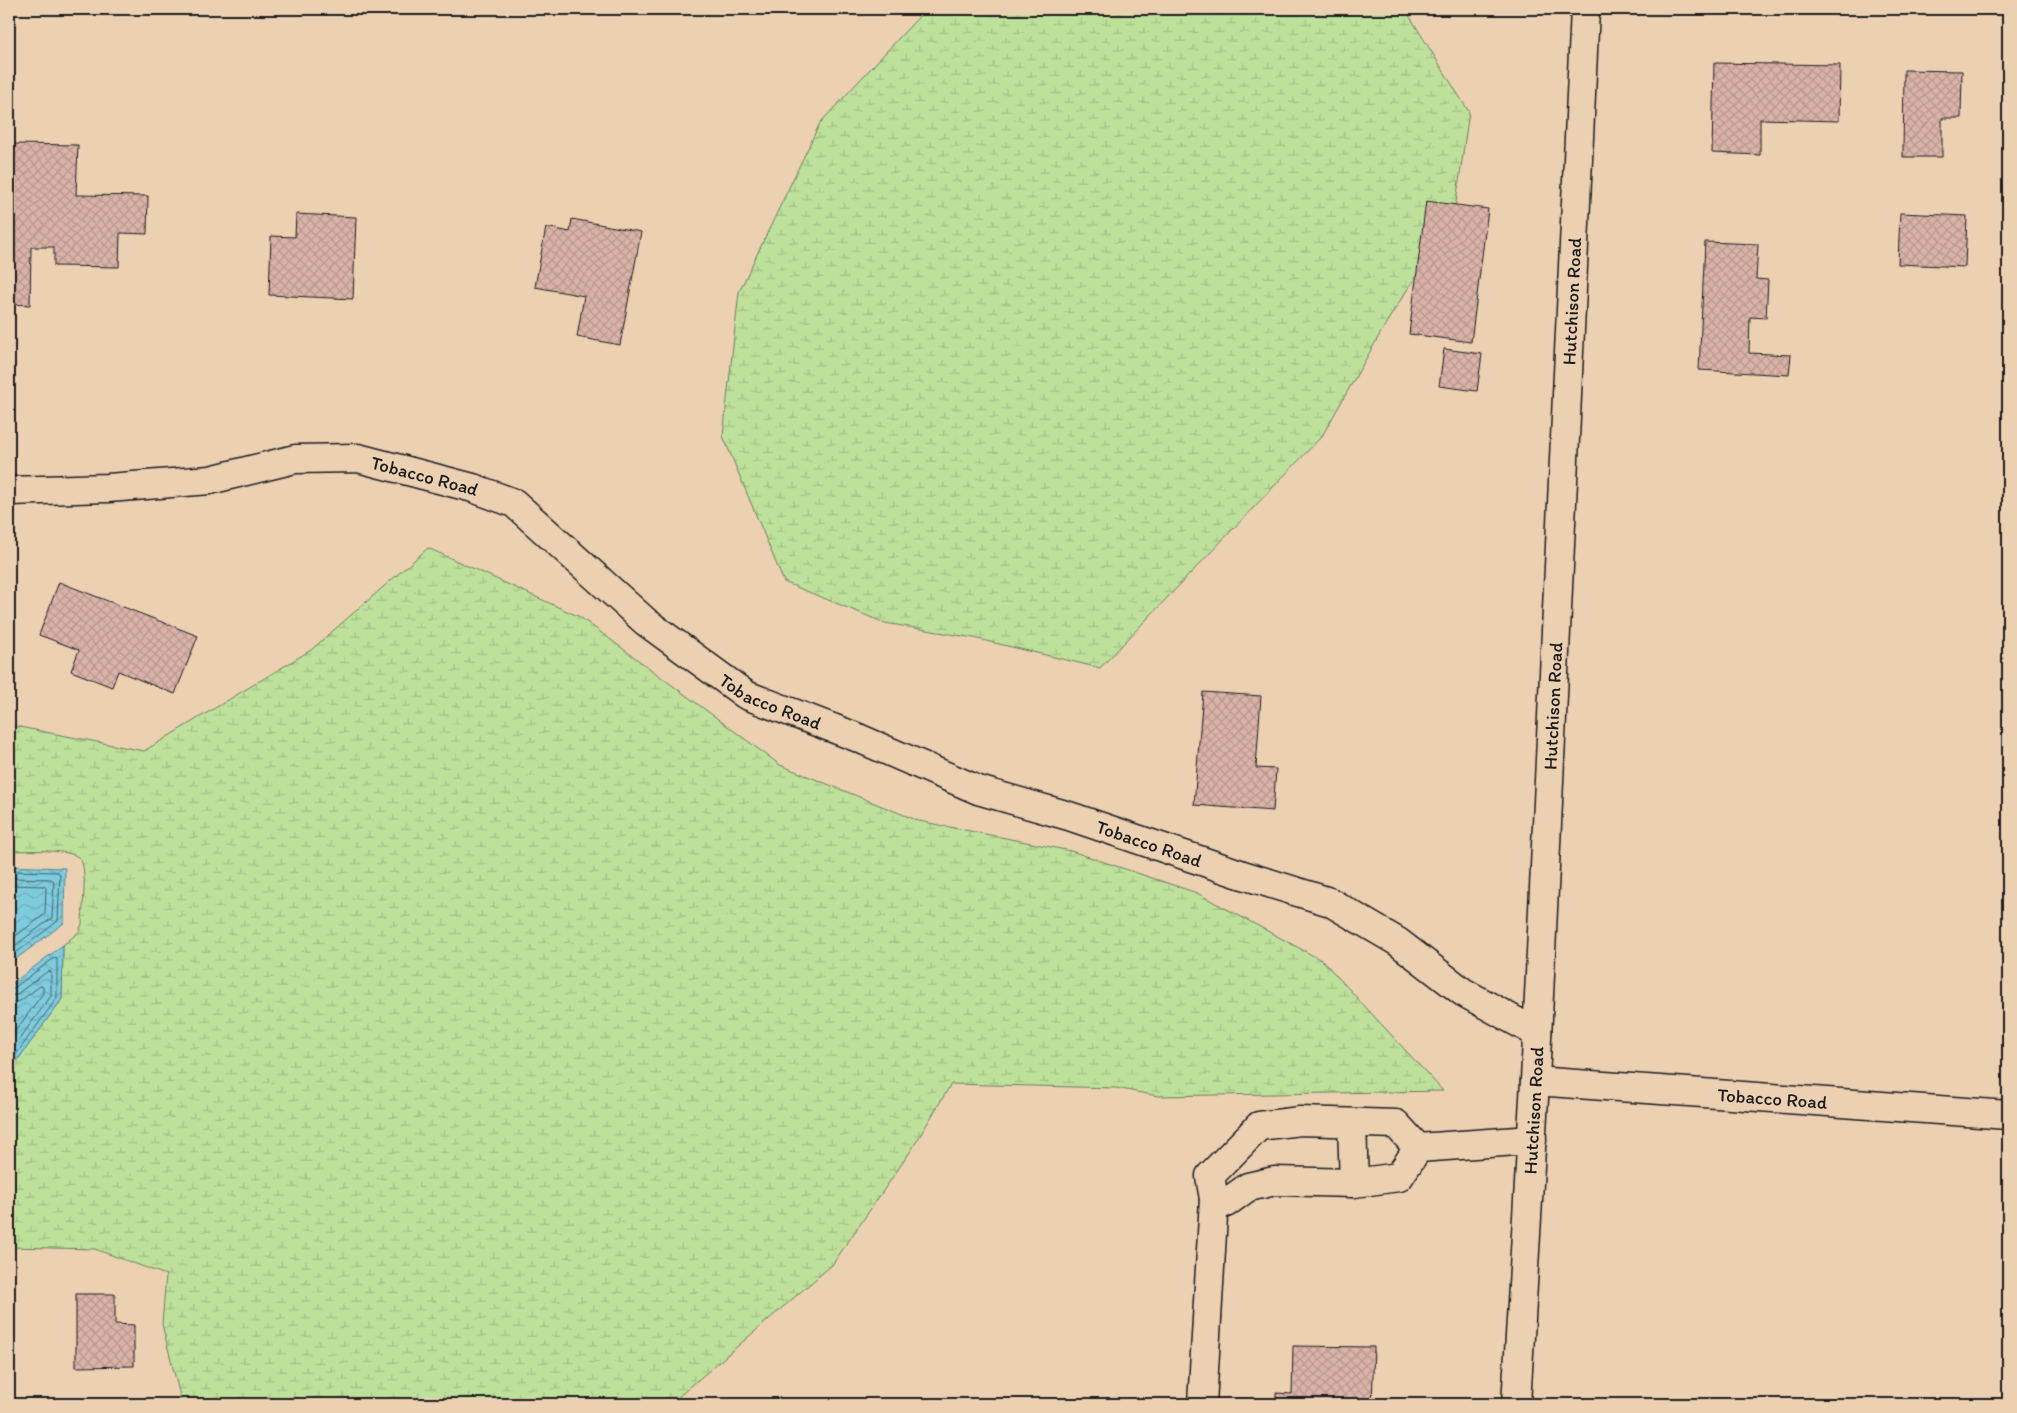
<svg xmlns="http://www.w3.org/2000/svg" width="2017" height="1413" font-family="Itim,sans-serif">
  <style>
    .wetland { fill: url(#wetland-marsh); stroke: #6c7e5c }
    .water { fill: url(#water-waves); stroke: #578590 }
    .lines { fill: none; stroke-linecap: round; stroke-linejoin: round }
    .shore { stroke: #436269; stroke-width: 1 }
    .building { fill: url(#building-cross-hatch); stroke: #1c1c1c }
    .minor-casing { stroke: #1c1c1c; stroke-width: 31 }
    .tertiary-casing { stroke: #1c1c1c; stroke-width: 31 }
    .minor { stroke: #ebd0b2; stroke-width: 28 }
    .tertiary { stroke: #ebd0b2; stroke-width: 28 }
    .labels { text-anchor: middle; dominant-baseline: central; stroke-width: 5; stroke-linejoin: round; paint-order: stroke }
    .street-label { font-size: 19px; fill: #1c1c1c; stroke: #ebd0b2 }
  </style>
  <defs>
    <pattern id="wetland-marsh" width="20" height="14" patternUnits="userSpaceOnUse" patternTransform="scale(1.25)"><rect width="20" height="14" fill="#bde19b"/><path d="M1 5h8M5 5V1M11 12h8M15 12V8" fill="none" stroke="#a2c085"/></pattern>
    <pattern id="water-waves" width="16" height="10" patternUnits="userSpaceOnUse" patternTransform="scale(1.25)"><rect width="16" height="10" fill="#7ecbdd"/><path d="M0 5q4-4 8 0t8 0" fill="none" stroke="#6caebd"/></pattern>
    <pattern id="building-cross-hatch" width="8" height="8" patternUnits="userSpaceOnUse" patternTransform="scale(1.25)"><rect width="8" height="8" fill="#dab2a8"/><path d="M0 0l8 8M0 8l8-8" fill="none" stroke="#ba9890"/></pattern>
  </defs>
  <rect width="100%" height="100%" fill="#ebd0b2"/>
  <filter id="ink" filterUnits="userSpaceOnUse"><feTurbulence type="fractalNoise" baseFrequency=".02" numOctaves="2"/><feDisplacementMap in="SourceGraphic" scale="10" xChannelSelector="R" yChannelSelector="G"/><feConvolveMatrix kernelMatrix="1 2 1 2 8 2 1 2 1" color-interpolation-filters="sRGB"/></filter>
  <g filter="url(#ink)">
    <!-- wetland -->
    <path class="wetland" d="M 926,9 L 1405,9 L 1469,112 L 1454,216 L 1388,320 L 1322,436 L 1100,668 L 974,638 L 885,623 L 784,582 L 723,436 L 739,292 L 820,123 Z
      M 428,548 L 580,617 L 780,765 L 919,821 L 1071,851 L 1197,893 L 1323,961 L 1443,1091 L 1158,1096 L 1116,1088 L 951,1084 L 912,1149 L 832,1265 L 670,1404 L 182,1404 L 162,1324 L 166,1275 L 95,1249 L 9,1247 L 9,1072 L 62,999 L 63,945 L 79,932 L 82,924 C 82,910 88,869 80,859 C 73,848 23,851 9,851 L 9,725 L 144,751 L 311,650 Z"/>
    <!-- water -->
    <path class="water" d="M 9,866 L 65,868 L 64,923 L 9,964 Z
      M 63,945 L 62,999 L 9,1072 L 9,986 Z"/>
    <g class="lines">
      <!-- shore -->
      <path class="shore" d="M 9,871 L 58,872 L 60,875 L 58,921 L 9,958
        M 9,878 L 51,879 L 54,881 L 52,918 L 9,950
        M 9,885 L 44,886 L 46,888 L 45,914 L 9,941
        M 9,989 L 14,988 L 54,958 L 57,959 L 57,998 L 9,1064
        M 9,996 L 17,994 L 48,971 L 51,972 L 51,996 L 9,1053
        M 9,1003 L 20,1001 L 40,986 L 43,987 L 43,993 L 9,1040"/>
    </g>
    <!-- building -->
    <path class="building" d="M 1714,63 L 1840,65 L 1839,121 L 1760,119 L 1760,155 L 1712,153 Z
      M 1904,70 L 1962,71 L 1961,118 L 1942,118 L 1942,157 L 1903,157 Z
      M 12,144 L 78,145 L 76,195 L 148,196 L 147,234 L 120,233 L 119,267 L 54,266 L 54,247 L 31,247 L 30,305 L 9,304 L 9,194 L 11,194 Z
      M 1426,201 L 1488,209 L 1471,342 L 1409,334 Z
      M 1900,213 L 1967,216 L 1965,267 L 1898,264 Z
      M 296,214 L 356,217 L 353,299 L 269,295 L 271,236 L 295,237 Z
      M 572,219 L 641,232 L 620,345 L 577,337 L 584,296 L 535,287 L 546,227 L 570,232 Z
      M 1705,242 L 1758,244 L 1756,279 L 1768,280 L 1766,318 L 1750,317 L 1749,353 L 1791,355 L 1789,375 L 1699,370 Z
      M 1444,349 L 1482,354 L 1477,391 L 1439,386 Z
      M 59,582 L 198,636 L 175,694 L 118,671 L 112,687 L 71,671 L 79,650 L 39,635 Z
      M 1203,692 L 1261,696 L 1256,768 L 1276,769 L 1273,811 L 1194,805 Z
      M 76,1294 L 115,1294 L 115,1324 L 134,1325 L 134,1366 L 76,1367 Z
      M 9,1300 L 15,1301 L 9,1325 Z
      M 2008,1332 L 2008,1375 L 2003,1333 Z
      M 1293,1346 L 1374,1347 L 1372,1404 L 1276,1404 L 1276,1393 L 1292,1394 Z"/>
    <g class="lines">
      <!-- minor casing -->
      <g class="minor-casing">
        <g id="minor">
          <path id="s1" d="M 9,491 L 108,488 L 210,480 L 295,459 L 358,458 L 473,488 L 514,503 L 646,622 L 746,695 L 856,737 L 978,790 L 1069,816 L 1243,875 L 1330,902 L 1398,942 L 1463,992 L 1537,1033"/>
          <path d="M 1352,1124 L 1354,1183"/>
          <path d="M 1418,1148 L 1532,1140"/>
          <path d="M 1214,1199 L 1226,1203 L 1248,1187 L 1275,1181 L 1354,1183 L 1399,1177 L 1418,1148"/>
          <path d="M 1202,1404 L 1214,1199 L 1210,1176 L 1259,1126 L 1300,1121 L 1396,1124 L 1418,1148"/>
        </g>
      </g>
      <!-- tertiary casing -->
      <g class="tertiary-casing">
        <g id="tertiary">
          <path id="s2" d="M 1535,1081 L 2008,1115"/>
          <path id="s3" d="M 1516,1404 L 1535,1081 L 1585,9"/>
        </g>
      </g>
      <!-- minor -->
      <use href="#minor" class="minor"/>
      <!-- tertiary -->
      <use href="#tertiary" class="tertiary"/>
    </g>
  </g>
  <g class="labels">
    <!-- street labels -->
    <g class="street-label">
      <text stroke="none"><textPath href="#s3" startOffset="1104">Hutchison Road</textPath></text>
      <text stroke="none"><textPath href="#s1" startOffset="421">Tobacco Road</textPath></text>
      <text stroke="none"><textPath href="#s1" startOffset="841">Tobacco Road</textPath></text>
      <text stroke="none"><textPath href="#s3" startOffset="699">Hutchison Road</textPath></text>
      <text stroke="none"><textPath href="#s1" startOffset="1246">Tobacco Road</textPath></text>
      <text stroke="none"><textPath href="#s2" startOffset="238">Tobacco Road</textPath></text>
      <text stroke="none"><textPath href="#s3" startOffset="294">Hutchison Road</textPath></text>
    </g>
  </g>
  <!-- margin -->
  <rect width="2017" height="1413" fill="none" stroke="#ebd0b2" stroke-width="30"/>
  <rect x="15" y="15" width="1987" height="1383" fill="none" stroke="#1c1c1c" stroke-width="2" filter="url(#ink)"/>
</svg>
